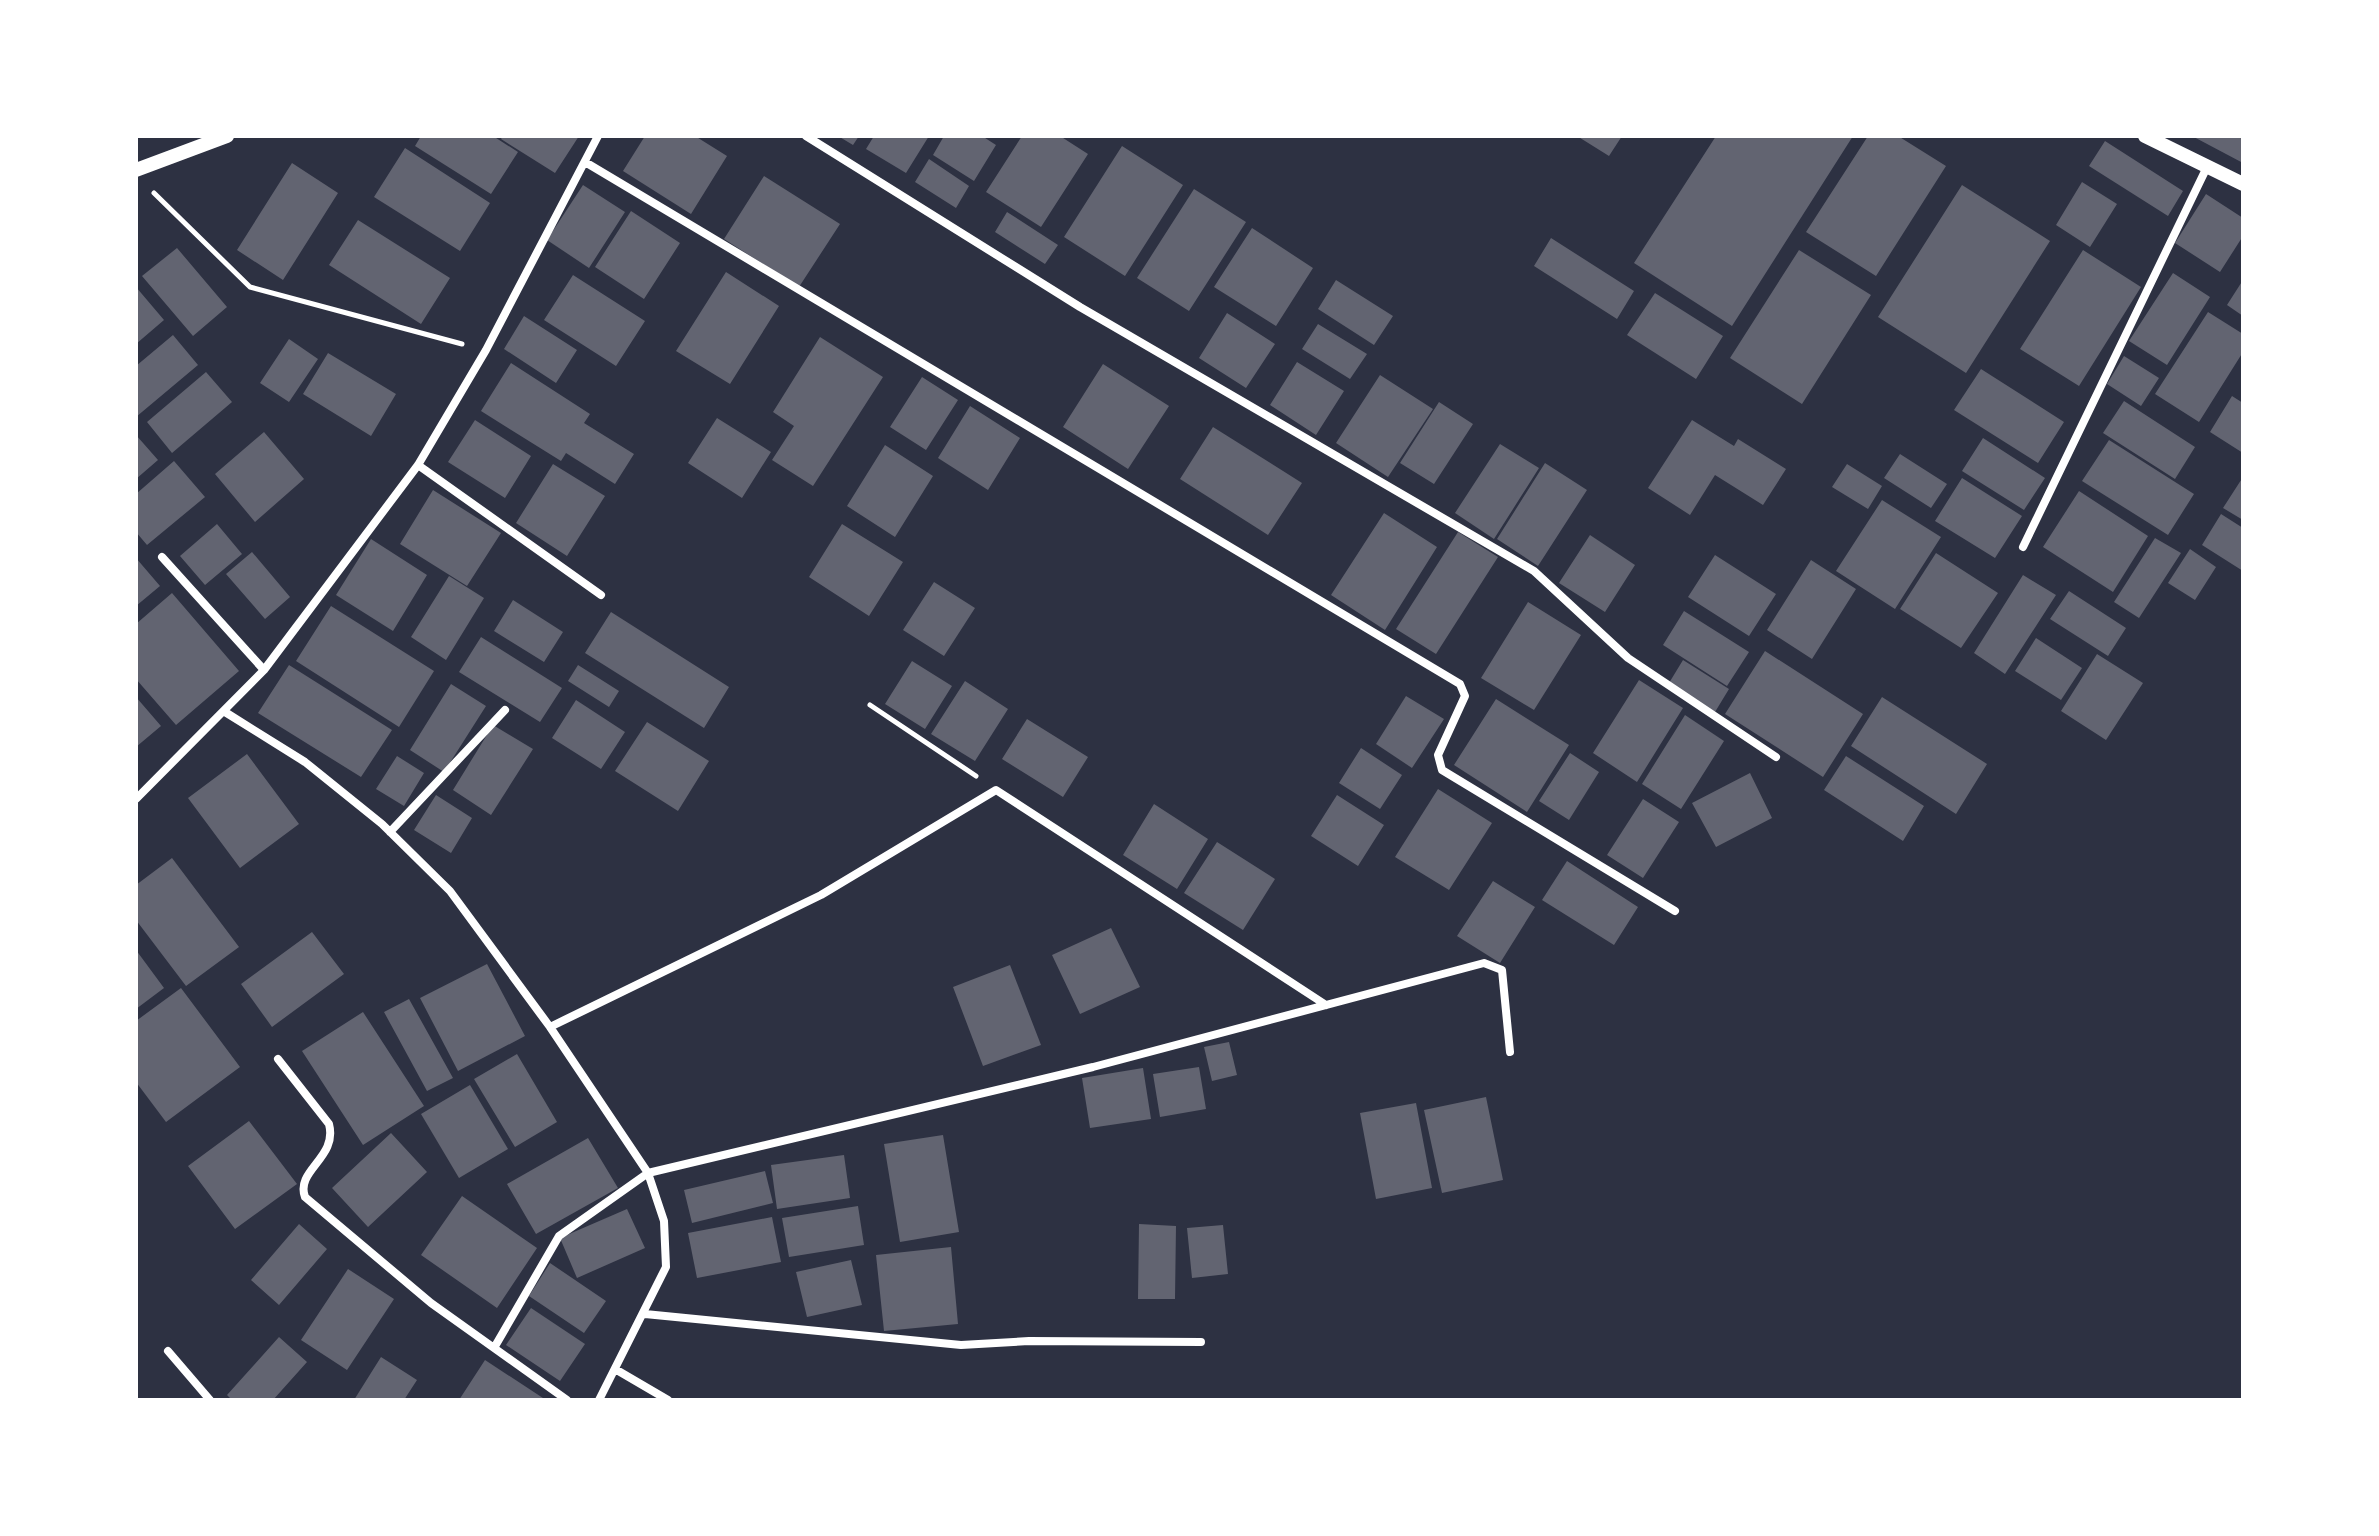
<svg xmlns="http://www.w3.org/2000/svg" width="2379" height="1536" font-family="Karla,sans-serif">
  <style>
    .building { fill: #626471 }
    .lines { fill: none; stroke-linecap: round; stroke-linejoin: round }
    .path { stroke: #fff; stroke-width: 5 }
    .minor { stroke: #fff; stroke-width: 8 }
    .tertiary { stroke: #fff; stroke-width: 14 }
  </style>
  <rect width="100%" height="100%" fill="#2d3142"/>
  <!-- building -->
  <path class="building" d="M 421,136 L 493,136 L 518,152 L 491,194 L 415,146 Z
    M 503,136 L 579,136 L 555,173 L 501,139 Z
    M 645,136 L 695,136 L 727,156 L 691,214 L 623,171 Z
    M 838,136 L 859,136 L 853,145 Z
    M 874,136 L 929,136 L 906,173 L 866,149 Z
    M 944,136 L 982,136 L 996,145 L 974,181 L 933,155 Z
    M 1022,136 L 1060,136 L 1088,154 L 1041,227 L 986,192 Z
    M 1577,136 L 1622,136 L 1609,156 Z
    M 1716,136 L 1853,136 L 1732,326 L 1634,263 Z
    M 1868,136 L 1898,136 L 1946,166 L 1876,276 L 1806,232 Z
    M 2192,136 L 2243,136 L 2243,163 Z
    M 2105,141 L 2183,191 L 2168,216 L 2089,166 Z
    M 1122,146 L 1183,185 L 1125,276 L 1064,237 Z
    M 405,148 L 490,203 L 460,251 L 374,197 Z
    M 929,159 L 969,186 L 956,208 L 915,182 Z
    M 292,163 L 338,193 L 283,280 L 237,250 Z
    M 764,176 L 840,224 L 799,287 L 724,239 Z
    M 2082,182 L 2117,204 L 2090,247 L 2056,225 Z
    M 583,185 L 625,212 L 589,268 L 547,240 Z
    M 1962,185 L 2050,241 L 1966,373 L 1878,317 Z
    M 1194,189 L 1246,222 L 1189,311 L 1137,278 Z
    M 2206,194 L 2243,218 L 2243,236 L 2220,272 L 2175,243 Z
    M 631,211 L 680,243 L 644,299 L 595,267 Z
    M 1007,212 L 1058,245 L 1045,264 L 995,232 Z
    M 358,220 L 450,278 L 421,324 L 329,265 Z
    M 1252,228 L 1313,268 L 1276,326 L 1214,287 Z
    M 1551,238 L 1634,291 L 1617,319 L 1534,266 Z
    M 177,248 L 227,307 L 193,336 L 142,276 Z
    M 1799,250 L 1871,295 L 1802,404 L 1730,358 Z
    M 2083,250 L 2141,287 L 2079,386 L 2020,349 Z
    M 726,272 L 779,306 L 730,384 L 676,351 Z
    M 2173,273 L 2210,297 L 2167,365 L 2129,341 Z
    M 573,275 L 645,321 L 616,366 L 544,320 Z
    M 1336,280 L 1393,316 L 1374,345 L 1318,309 Z
    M 2243,280 L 2243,316 L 2227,305 Z
    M 136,287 L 164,320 L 136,344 Z
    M 1655,293 L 1723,336 L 1696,379 L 1627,335 Z
    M 2208,312 L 2243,334 L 2243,352 L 2199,422 L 2155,394 Z
    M 1227,313 L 1275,344 L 1246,388 L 1199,358 Z
    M 524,316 L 577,350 L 556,383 L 504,349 Z
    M 1318,324 L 1367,354 L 1350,379 L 1302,349 Z
    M 173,335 L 198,365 L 136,417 L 136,366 Z
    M 820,337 L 883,377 L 813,486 L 772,460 L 794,426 L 773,412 Z
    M 289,339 L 318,359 L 289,402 L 260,383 Z
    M 328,353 L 396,394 L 371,436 L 303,394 Z
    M 2124,356 L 2159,378 L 2141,406 L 2107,384 Z
    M 1297,362 L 1344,391 L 1316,435 L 1270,405 Z
    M 511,363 L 590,414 L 584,423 L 634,454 L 615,484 L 566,453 L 561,461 L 481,411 Z
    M 1103,364 L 1169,406 L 1128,469 L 1063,427 Z
    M 1981,369 L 2064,422 L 2038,463 L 1954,410 Z
    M 206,372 L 232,402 L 172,453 L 147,422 Z
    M 1380,375 L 1433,409 L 1388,477 L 1336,443 Z
    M 922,377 L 958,400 L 926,450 L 890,427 Z
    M 2232,396 L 2243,403 L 2243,453 L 2210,432 Z
    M 2124,401 L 2195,447 L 2175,479 L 2103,433 Z
    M 1439,402 L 1473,424 L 1434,484 L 1400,463 Z
    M 970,406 L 1020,438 L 988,490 L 938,458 Z
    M 717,418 L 771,452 L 742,498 L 688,463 Z
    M 475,420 L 531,456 L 505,498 L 448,462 Z
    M 1692,420 L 1734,446 L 1738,439 L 1786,469 L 1763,505 L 1715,475 L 1690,515 L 1648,488 Z
    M 1213,427 L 1302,483 L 1268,535 L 1180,479 Z
    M 264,432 L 304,479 L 255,522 L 215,474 Z
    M 136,435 L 158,460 L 136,479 Z
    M 1983,438 L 2045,478 L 2024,510 L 1962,471 Z
    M 2109,440 L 2194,494 L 2168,535 L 2082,481 Z
    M 1500,444 L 1539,468 L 1494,539 L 1455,513 Z
    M 885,445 L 933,476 L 895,537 L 847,506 Z
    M 1900,454 L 1947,484 L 1931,508 L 1884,478 Z
    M 174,461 L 205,497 L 147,545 L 136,532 L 136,494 Z
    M 1545,463 L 1587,490 L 1538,566 L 1497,539 Z
    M 553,464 L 605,496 L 567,556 L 516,523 Z
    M 1847,464 L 1882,486 L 1868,509 L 1832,487 Z
    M 2243,477 L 2243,520 L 2223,508 Z
    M 1962,478 L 2022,516 L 1995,558 L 1935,521 Z
    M 433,490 L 501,533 L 467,586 L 400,544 Z
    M 2079,491 L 2148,536 L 2113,592 L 2043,547 Z
    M 1882,500 L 1941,537 L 1895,609 L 1836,571 Z
    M 1384,513 L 1437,547 L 1385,630 L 1331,595 Z
    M 2221,514 L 2243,528 L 2243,571 L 2202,545 Z
    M 217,524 L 242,554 L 205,585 L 180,556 Z
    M 842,524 L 903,562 L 869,616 L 809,577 Z
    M 1458,532 L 1498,557 L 1436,654 L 1396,629 Z
    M 1590,535 L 1635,565 L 1605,612 L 1559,583 Z
    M 2155,538 L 2181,553 L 2139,618 L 2114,602 Z
    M 371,539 L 427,575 L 393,631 L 336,595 Z
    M 2190,549 L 2216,567 L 2195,600 L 2168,583 Z
    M 252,552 L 290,597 L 265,619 L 226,574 Z
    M 1936,553 L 1998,593 L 1961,648 L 1900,609 Z
    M 1715,555 L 1776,594 L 1749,636 L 1688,597 Z
    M 136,558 L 160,586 L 136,606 Z
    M 1811,560 L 1856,589 L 1812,659 L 1767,630 Z
    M 2023,575 L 2056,595 L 2005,674 L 1974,653 Z
    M 449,576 L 484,598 L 446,660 L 411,637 Z
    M 934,582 L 975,608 L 944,656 L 903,630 Z
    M 2069,591 L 2126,628 L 2108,656 L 2050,619 Z
    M 172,593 L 239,671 L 176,725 L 136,679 L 136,624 Z
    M 513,600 L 563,632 L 544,662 L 494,631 Z
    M 1528,602 L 1581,635 L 1534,710 L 1481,678 Z
    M 331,606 L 434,671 L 399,727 L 296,661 Z
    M 1684,611 L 1749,652 L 1727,686 L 1663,645 Z
    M 611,612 L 729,687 L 704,728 L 585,653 Z
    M 481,637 L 562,688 L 540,722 L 459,672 Z
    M 2036,638 L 2082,668 L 2061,700 L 2015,671 Z
    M 1765,651 L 1863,714 L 1823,777 L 1725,714 Z
    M 2097,654 L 2143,683 L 2106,740 L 2061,711 Z
    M 1683,660 L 1729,689 L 1715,712 L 1669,683 Z
    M 912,661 L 952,686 L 925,729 L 885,704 Z
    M 289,665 L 392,730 L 361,777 L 258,713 Z
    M 578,665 L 619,691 L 609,707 L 568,681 Z
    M 1639,680 L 1683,708 L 1637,782 L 1593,753 Z
    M 965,681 L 1008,709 L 975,761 L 931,734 Z
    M 451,684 L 486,706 L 444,772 L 410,750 Z
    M 1406,696 L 1444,719 L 1412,768 L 1376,744 Z
    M 136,697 L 161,726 L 136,747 Z
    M 1882,697 L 1987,764 L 1956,814 L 1851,746 Z
    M 1496,699 L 1569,745 L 1527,812 L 1454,765 Z
    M 576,700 L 625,732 L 601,769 L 552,738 Z
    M 1685,715 L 1724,741 L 1681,809 L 1642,784 Z
    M 1027,719 L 1088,757 L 1063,797 L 1002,759 Z
    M 647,722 L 709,761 L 678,811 L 615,771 Z
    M 493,725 L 533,749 L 491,815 L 453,790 Z
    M 1361,748 L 1402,775 L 1380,809 L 1339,783 Z
    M 1570,753 L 1599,772 L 1569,820 L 1539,801 Z
    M 247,754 L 299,824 L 240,868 L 188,798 Z
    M 397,756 L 424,773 L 404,806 L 376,789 Z
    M 1846,756 L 1924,806 L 1903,841 L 1824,790 Z
    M 1750,773 L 1772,818 L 1716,847 L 1692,803 Z
    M 1438,789 L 1492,823 L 1449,890 L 1395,857 Z
    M 436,795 L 472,818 L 451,853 L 414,830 Z
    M 1337,795 L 1384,825 L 1358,866 L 1311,836 Z
    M 1643,799 L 1679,822 L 1643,878 L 1607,855 Z
    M 1154,804 L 1208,839 L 1177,889 L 1123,855 Z
    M 1217,842 L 1275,879 L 1243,930 L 1184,893 Z
    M 172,858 L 239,947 L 186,986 L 136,920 L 136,885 Z
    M 1567,861 L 1638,907 L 1614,945 L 1542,900 Z
    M 1493,881 L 1535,907 L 1500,963 L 1457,936 Z
    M 1111,928 L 1140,987 L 1080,1014 L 1052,955 Z
    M 312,932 L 344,974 L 272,1027 L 241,984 Z
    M 136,950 L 164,988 L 136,1009 Z
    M 487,964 L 525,1036 L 458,1071 L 420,998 Z
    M 1010,965 L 1041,1045 L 983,1066 L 953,987 Z
    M 181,988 L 240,1067 L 166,1122 L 136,1082 L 136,1021 Z
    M 409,999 L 453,1078 L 427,1091 L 384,1012 Z
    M 363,1012 L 424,1106 L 363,1145 L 302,1051 Z
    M 1229,1042 L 1237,1075 L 1212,1081 L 1204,1047 Z
    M 517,1054 L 557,1122 L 515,1147 L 474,1079 Z
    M 1199,1067 L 1206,1109 L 1160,1117 L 1153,1074 Z
    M 1143,1068 L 1151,1119 L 1090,1128 L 1082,1078 Z
    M 470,1085 L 508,1149 L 459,1178 L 421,1114 Z
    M 1486,1097 L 1503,1180 L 1442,1193 L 1424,1110 Z
    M 1416,1103 L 1432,1188 L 1376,1199 L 1360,1113 Z
    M 249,1121 L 297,1184 L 235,1229 L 188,1166 Z
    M 391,1133 L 427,1172 L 368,1227 L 332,1188 Z
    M 943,1135 L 959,1232 L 900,1242 L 884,1144 Z
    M 588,1138 L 618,1188 L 536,1234 L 507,1184 Z
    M 844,1155 L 850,1198 L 777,1209 L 771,1165 Z
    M 765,1171 L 773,1203 L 692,1223 L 684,1190 Z
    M 462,1196 L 537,1248 L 497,1308 L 421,1255 Z
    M 858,1206 L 864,1245 L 789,1257 L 782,1218 Z
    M 627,1209 L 645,1248 L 577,1278 L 560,1238 Z
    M 772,1217 L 781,1262 L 697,1278 L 688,1233 Z
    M 299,1224 L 327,1249 L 279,1305 L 251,1280 Z
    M 1139,1224 L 1176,1226 L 1175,1299 L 1138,1299 Z
    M 1223,1225 L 1228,1274 L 1192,1278 L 1187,1228 Z
    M 951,1247 L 958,1324 L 884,1331 L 876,1255 Z
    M 851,1260 L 862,1305 L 807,1317 L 796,1272 Z
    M 550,1263 L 606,1301 L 584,1333 L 529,1296 Z
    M 348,1269 L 394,1299 L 347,1370 L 301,1340 Z
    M 531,1308 L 585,1344 L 560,1381 L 506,1345 Z
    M 279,1337 L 307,1362 L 273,1400 L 232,1400 L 227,1395 Z
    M 381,1357 L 417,1380 L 404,1400 L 354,1400 Z
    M 485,1360 L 546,1400 L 459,1400 Z"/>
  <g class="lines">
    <!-- path -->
    <path class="path" d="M 154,193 L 250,287 L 462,344
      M 870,705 L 976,776"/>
    <!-- minor -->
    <path class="minor" d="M 806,136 L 1080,307 L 1534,571 L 1628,658 L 1776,757
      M 585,162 L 1460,684 L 1465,696 L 1438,755 L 1442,770 L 1675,911
      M 418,465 L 601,595
      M 2023,547 L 2207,167
      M 162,557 L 264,670
      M 225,712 L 305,762 L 382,824 L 450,891 L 550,1027 L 648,1173 L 664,1221 L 666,1267 L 599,1400
      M 136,799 L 264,670 L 418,465 L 486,350 L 598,136
      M 390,832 L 505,710
      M 550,1027 L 821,895 L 996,790 L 1326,1005
      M 278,1059 L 329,1124 C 338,1158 295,1170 305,1197 L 431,1303 L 567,1400
      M 645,1314 L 961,1345 L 1029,1341 L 1201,1342
      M 494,1348 L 559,1236 L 648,1173 L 1093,1067 L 1484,963 L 1502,970 L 1510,1052
      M 168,1351 L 210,1400
      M 615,1369 L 668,1400"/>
    <!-- tertiary -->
    <path class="tertiary" d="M 2145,136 L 2243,184
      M 136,170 L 227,136"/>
  </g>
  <!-- border -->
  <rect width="2379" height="1536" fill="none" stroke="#ffffff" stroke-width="276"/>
</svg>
